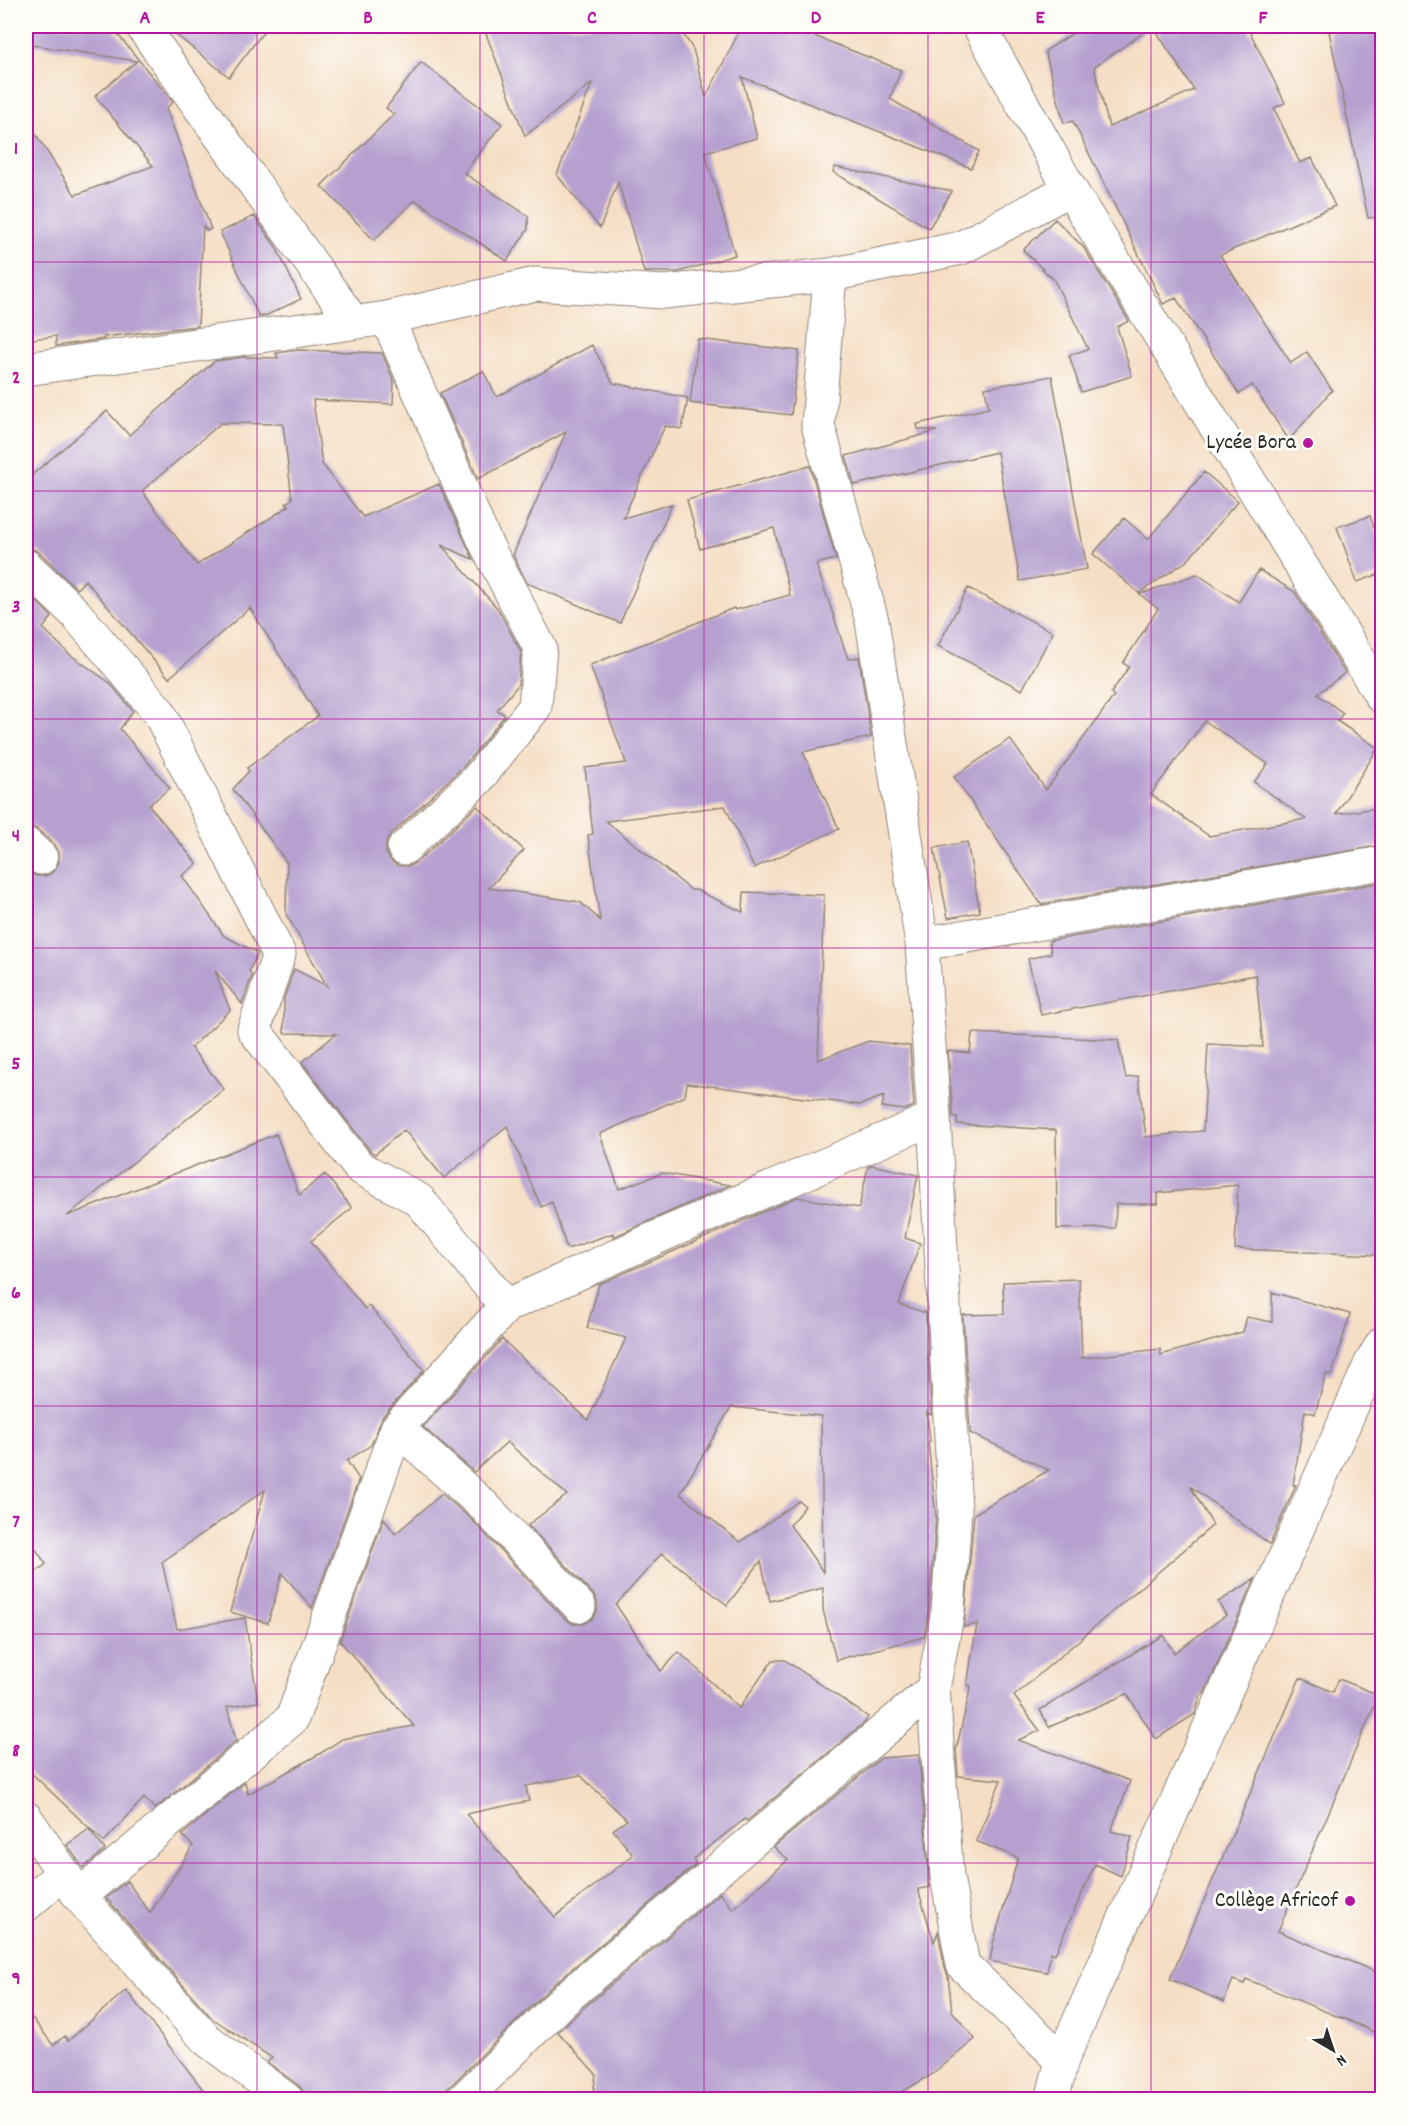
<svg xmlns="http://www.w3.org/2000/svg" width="1408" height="2125" font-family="Dekko,sans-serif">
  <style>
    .building { fill: #b6a0d0; fill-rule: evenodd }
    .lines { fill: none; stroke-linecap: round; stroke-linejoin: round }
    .minor-casing { stroke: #908478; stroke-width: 35 }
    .minor { stroke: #fff; stroke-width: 33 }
    .grid { fill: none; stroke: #b5179e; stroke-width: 1.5; stroke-opacity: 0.55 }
    .poi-dot { fill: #b5179e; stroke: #fdfcf7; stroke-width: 2 }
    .labels { text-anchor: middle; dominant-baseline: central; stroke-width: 6; stroke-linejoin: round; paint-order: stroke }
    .poi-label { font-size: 22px; fill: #2b2b2b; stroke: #fdfcf7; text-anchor: end }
    .neatline { fill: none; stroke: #b5179e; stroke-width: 2 }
    .grid-label { font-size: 20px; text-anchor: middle; font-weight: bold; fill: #b5179e }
  </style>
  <rect width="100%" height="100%" fill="#fdfcf7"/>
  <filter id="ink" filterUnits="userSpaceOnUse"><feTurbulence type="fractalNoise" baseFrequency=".0167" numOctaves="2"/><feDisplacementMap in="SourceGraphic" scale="12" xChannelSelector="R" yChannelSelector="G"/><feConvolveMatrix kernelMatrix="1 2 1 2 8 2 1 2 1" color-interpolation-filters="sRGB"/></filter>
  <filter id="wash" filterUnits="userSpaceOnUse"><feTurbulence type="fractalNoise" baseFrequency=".008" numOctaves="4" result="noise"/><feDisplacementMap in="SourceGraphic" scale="24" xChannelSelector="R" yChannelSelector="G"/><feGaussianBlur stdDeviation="1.35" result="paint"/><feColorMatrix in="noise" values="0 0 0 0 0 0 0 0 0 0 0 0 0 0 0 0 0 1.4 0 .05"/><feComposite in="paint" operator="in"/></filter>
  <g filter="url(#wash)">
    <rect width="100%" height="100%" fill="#f5dec4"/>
    <g id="blocks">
      <!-- building -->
      <path class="building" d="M 26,26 L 111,26 L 173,102 L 166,108 L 211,229 L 207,231 L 203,226 L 198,326 L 104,337 L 104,339 L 56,346 L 56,336 L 26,340 L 26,119 L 75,195 L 153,166 L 95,96 L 137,61 L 26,44 Z
        M 165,26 L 268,26 L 229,77 Z
        M 483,26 L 678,26 L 693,49 L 706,97 L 742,26 L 789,26 L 901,70 L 890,99 L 979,151 L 971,168 L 742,77 L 757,138 L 705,152 L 735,255 L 679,272 L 644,272 L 618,182 L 600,228 L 557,175 L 592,83 L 525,136 Z
        M 1084,26 L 1247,26 L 1285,103 L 1274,108 L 1300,163 L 1312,158 L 1335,206 L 1220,255 L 1291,363 L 1307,352 L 1332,390 L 1289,440 L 1252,385 L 1239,394 L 1176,298 L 1163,304 L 1073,121 L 1064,123 L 1045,51 ZM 1153,26 L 1194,90 L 1109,127 L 1094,67 Z
        M 1357,26 L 1379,26 L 1383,41 L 1383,217 L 1368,218 L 1329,31 Z
        M 421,62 L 502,124 L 464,173 L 528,216 L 528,229 L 507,261 L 415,200 L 374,240 L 321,186 L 394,114 L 386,108 Z
        M 835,167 L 952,191 L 929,228 L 833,172 Z
        M 254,216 L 276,247 L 301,299 L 265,316 L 259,317 L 220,232 Z
        M 1055,219 L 1084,248 L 1129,321 L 1117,327 L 1132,376 L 1081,392 L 1069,355 L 1088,349 L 1054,280 L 1023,250 Z
        M 698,339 L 799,351 L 791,415 L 690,403 Z
        M 592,345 L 613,383 L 688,398 L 682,429 L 665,426 L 623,518 L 672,504 L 620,623 L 527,583 L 513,555 L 566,432 L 478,479 L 440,393 L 483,371 L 497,397 Z
        M 298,350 L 382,353 L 394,381 L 393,404 L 313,400 L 322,464 L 363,517 L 439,484 L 473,559 L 441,545 L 498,609 L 521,652 L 518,685 L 497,710 L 505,715 L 463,767 L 391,834 L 386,843 L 386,853 L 391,861 L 398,866 L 409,866 L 417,862 L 477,806 L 524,850 L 489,888 L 580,902 L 600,920 L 588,835 L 593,834 L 585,768 L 626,763 L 590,665 L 734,608 L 735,610 L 790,595 L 774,528 L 700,549 L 687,500 L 810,466 L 836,559 L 816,564 L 848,659 L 859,657 L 871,737 L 803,752 L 839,829 L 754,868 L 725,806 L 606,821 L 691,890 L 696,890 L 743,912 L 744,892 L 824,895 L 818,1060 L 869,1041 L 910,1046 L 914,1106 L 905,1110 L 882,1107 L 884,1096 L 860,1105 L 687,1083 L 685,1096 L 600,1134 L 619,1189 L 662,1173 L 730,1185 L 613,1237 L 614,1233 L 567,1249 L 552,1202 L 541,1207 L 507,1126 L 444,1178 L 404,1130 L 375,1154 L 371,1152 L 302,1062 L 336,1034 L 284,1033 L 284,998 L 294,969 L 327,986 L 286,914 L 287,863 L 233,789 L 249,771 L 247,768 L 318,716 L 250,608 L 169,678 L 85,580 L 77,589 L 39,552 L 31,548 L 26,548 L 26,480 L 107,411 L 129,435 L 215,361 L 244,357 L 278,358 L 276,353 ZM 221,423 L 283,424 L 292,499 L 286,503 L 289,506 L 197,565 L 142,491 Z
        M 1052,376 L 1087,569 L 1020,581 L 997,452 L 854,485 L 846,456 L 937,431 L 918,429 L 917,424 L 989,408 L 985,388 Z
        M 1204,472 L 1238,501 L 1188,560 L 1139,593 L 1093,554 L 1124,518 L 1148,539 Z
        M 1370,516 L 1383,552 L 1383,573 L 1357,582 L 1337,527 Z
        M 1259,570 L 1295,592 L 1345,673 L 1317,694 L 1343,713 L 1337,721 L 1378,748 L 1336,814 L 1383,807 L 1383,845 L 1041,904 L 954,777 L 1010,739 L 1046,790 L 1114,696 L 1111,693 L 1129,667 L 1123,663 L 1158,609 L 1140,594 L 1197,574 L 1239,602 ZM 1205,721 L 1268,764 L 1254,782 L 1306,819 L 1209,836 L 1151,794 Z
        M 968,588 L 1053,632 L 1022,690 L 938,646 Z
        M 26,591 L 52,617 L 43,628 L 68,653 L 110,683 L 133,711 L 120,729 L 170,788 L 149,805 L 197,864 L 182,876 L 224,936 L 258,953 L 249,971 L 252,976 L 242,1004 L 215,971 L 230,1010 L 191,1048 L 224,1089 L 67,1216 L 276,1134 L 299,1195 L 325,1174 L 352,1208 L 311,1241 L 365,1309 L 369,1306 L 424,1370 L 383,1416 L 371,1445 L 347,1461 L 359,1479 L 312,1608 L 282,1573 L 268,1623 L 230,1612 L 265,1490 L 162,1562 L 177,1629 L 245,1618 L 258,1702 L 227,1707 L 236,1741 L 155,1809 L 144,1798 L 104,1842 L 26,1768 L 26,1580 L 46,1564 L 26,1535 L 26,869 L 36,876 L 46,876 L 54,871 L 59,862 L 59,852 L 54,844 L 38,830 L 31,826 L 26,826 Z
        M 967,842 L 980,912 L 948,918 L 934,848 Z
        M 1383,882 L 1383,1170 L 1378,1255 L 1235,1249 L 1238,1185 L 1158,1193 L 1158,1204 L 1116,1204 L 1115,1228 L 1057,1229 L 1056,1130 L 957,1124 L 957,1117 L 953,1116 L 948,1051 L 970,1053 L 972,1033 L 1118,1040 L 1126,1078 L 1138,1076 L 1146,1137 L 1203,1131 L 1208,1044 L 1263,1047 L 1256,975 L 1041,1015 L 1028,959 L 1051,953 L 1049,941 Z
        M 872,1165 L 918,1175 L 905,1238 L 920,1243 L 899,1304 L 926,1313 L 931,1415 L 927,1413 L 930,1441 L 928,1442 L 936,1517 L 929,1609 L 924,1637 L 836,1660 L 823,1610 L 823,1588 L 770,1601 L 761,1561 L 727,1605 L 662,1553 L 616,1605 L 661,1671 L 679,1652 L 739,1708 L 773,1660 L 785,1660 L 868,1717 L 865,1722 L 747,1821 L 745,1819 L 693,1859 L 696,1864 L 555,1983 L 436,2100 L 305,2100 L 304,2092 L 298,2085 L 267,2062 L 272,2058 L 212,2018 L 106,1898 L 127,1881 L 150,1913 L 193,1846 L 182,1835 L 245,1782 L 248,1794 L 321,1753 L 342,1739 L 414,1726 L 340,1641 L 384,1518 L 395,1534 L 442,1494 L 471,1519 L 565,1619 L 573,1624 L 583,1624 L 592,1619 L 597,1611 L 597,1601 L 593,1594 L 528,1525 L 567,1495 L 507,1442 L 474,1472 L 423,1427 L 502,1339 L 588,1420 L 626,1338 L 587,1328 L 599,1284 L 797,1197 L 859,1208 L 868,1167 ZM 731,1407 L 821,1416 L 823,1572 L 790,1525 L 805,1506 L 799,1501 L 740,1542 L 680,1494 ZM 580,1775 L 627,1820 L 613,1830 L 633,1855 L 555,1917 L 466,1814 L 529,1801 L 526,1786 Z
        M 1079,1279 L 1082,1358 L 1160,1349 L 1161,1355 L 1243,1332 L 1247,1317 L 1272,1322 L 1272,1292 L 1350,1314 L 1332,1375 L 1326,1374 L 1315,1414 L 1305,1411 L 1293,1485 L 1296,1485 L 1270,1544 L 1190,1486 L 1213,1525 L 1014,1696 L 1040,1731 L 1018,1740 L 1130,1781 L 1111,1831 L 1132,1837 L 1121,1876 L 1095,1864 L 1055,1954 L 1051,1952 L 1047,1972 L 990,1961 L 993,1944 L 1018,1858 L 976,1841 L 1001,1780 L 958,1776 L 956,1750 L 971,1686 L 967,1685 L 977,1624 L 964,1627 L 974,1514 L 1049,1470 L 970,1433 L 963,1315 L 1004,1314 L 1003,1282 Z
        M 1255,1579 L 1204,1694 L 1201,1695 L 1195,1714 L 1156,1739 L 1127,1694 L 1049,1727 L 1040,1710 L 1163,1635 L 1174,1653 L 1226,1615 L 1218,1602 Z
        M 1300,1678 L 1333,1692 L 1339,1679 L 1379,1695 L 1278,1931 L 1383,1975 L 1383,2036 L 1341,2017 L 1341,2018 L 1246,1979 L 1244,1984 L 1233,1980 L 1224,2002 L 1170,1979 Z
        M 919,1755 L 930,1887 L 918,1889 L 934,1942 L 938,1932 L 945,1968 L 948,1976 L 952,2011 L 975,2039 L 933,2074 L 888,2100 L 592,2100 L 596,2074 L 558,2032 L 580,2011 L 720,1893 L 733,1909 L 788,1860 L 774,1847 L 881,1758 Z
        M 89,1829 L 105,1850 L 83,1868 L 67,1845 Z
        M 126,1990 L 211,2100 L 26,2100 L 26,2010 L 53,2045 L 65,2036 L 68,2041 Z"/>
    </g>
  </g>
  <g filter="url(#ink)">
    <use href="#blocks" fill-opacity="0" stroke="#908478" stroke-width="1.5"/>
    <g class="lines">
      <!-- minor casing -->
      <g class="minor-casing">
        <path id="minor" d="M 142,26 L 353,322
          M 979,26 L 1070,189 L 1382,697
          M 830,275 L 818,425 L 872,621 L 922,944 L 934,1118 L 955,1511 L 948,1611 L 933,1689 L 947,1877 L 963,1965 L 1062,2060
          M 387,318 L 485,542 L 540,648 L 535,707 L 477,780 L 404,848
          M 26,369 L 387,318 L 535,284 L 664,292 L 830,275 L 961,248 L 1070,189
          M 26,566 L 75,613 L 159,712 L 279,954 L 254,1030 L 359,1167 L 419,1200 L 506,1306
          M 26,844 L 41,858
          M 922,944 L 1382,863
          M 397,1428 L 484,1506 L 579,1606
          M 26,1818 L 79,1896 L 206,2039 L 287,2100
          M 79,1896 L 292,1719 L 397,1428 L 506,1306 L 669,1232 L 934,1118
          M 26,1905 L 63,1873
          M 463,2100 L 567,1997 L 933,1689
          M 1052,2100 L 1062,2060 L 1371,1363 L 1382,1344"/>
      </g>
      <!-- minor -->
      <use href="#minor" class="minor"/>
    </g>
  </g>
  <!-- grid -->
  <path class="grid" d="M 257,26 L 257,2100M 480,26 L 480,2100M 704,26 L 704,2100M 928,26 L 928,2100M 1151,26 L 1151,2100M 26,262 L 1382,262M 26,491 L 1382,491M 26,719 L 1382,719M 26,948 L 1382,948M 26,1177 L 1382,1177M 26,1406 L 1382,1406M 26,1634 L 1382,1634M 26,1863 L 1382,1863"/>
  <!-- markers -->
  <g class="poi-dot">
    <circle cx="1308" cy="443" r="6"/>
    <circle cx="1350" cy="1901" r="6"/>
  </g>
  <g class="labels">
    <!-- poi labels -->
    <g class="poi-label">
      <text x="1296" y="443">Lycée Bora</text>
      <text x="1338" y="1901">Collège Africof</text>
    </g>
  </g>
  <!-- margin -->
  <rect width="1408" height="2125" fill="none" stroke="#fdfcf7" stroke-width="66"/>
  <!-- north arrow -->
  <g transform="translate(1333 2050) rotate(141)" stroke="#fdfcf7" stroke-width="4.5" paint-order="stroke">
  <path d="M0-4.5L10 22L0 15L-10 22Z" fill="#2b2b2b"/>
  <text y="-9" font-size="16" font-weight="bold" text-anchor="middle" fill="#2b2b2b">N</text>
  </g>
  <rect x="33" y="33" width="1342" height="2059" class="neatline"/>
  <g class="grid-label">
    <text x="145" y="23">A</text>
    <text x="368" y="23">B</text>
    <text x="592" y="23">C</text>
    <text x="816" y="23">D</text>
    <text x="1040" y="23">E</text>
    <text x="1263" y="23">F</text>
    <text x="16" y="154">1</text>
    <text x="16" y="383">2</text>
    <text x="16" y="612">3</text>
    <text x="16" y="841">4</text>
    <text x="16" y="1069">5</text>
    <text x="16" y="1298">6</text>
    <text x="16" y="1527">7</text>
    <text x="16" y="1756">8</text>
    <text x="16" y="1984">9</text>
  </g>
</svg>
